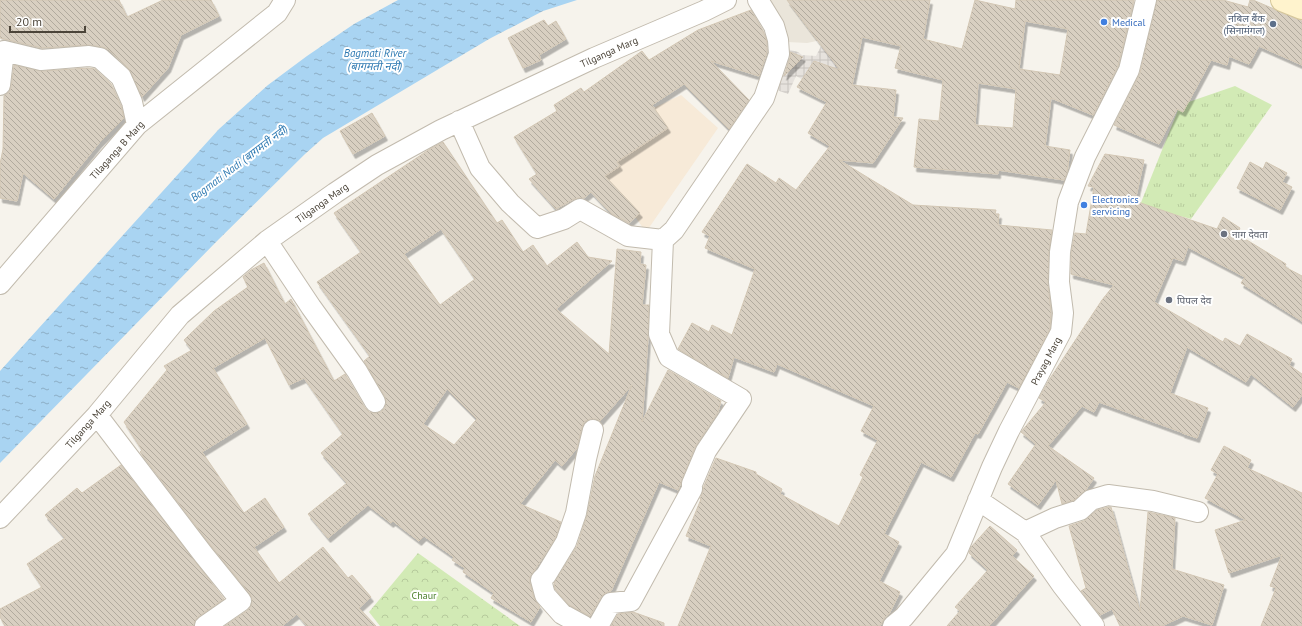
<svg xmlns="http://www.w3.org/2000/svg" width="1302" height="626" font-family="'PT Sans','Noto Sans Devanagari',sans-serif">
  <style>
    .residential { fill: #eae5da }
    .commercial { fill: #f7ead8 }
    .industrial { fill: url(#industrial-grid) }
    .grass { fill: url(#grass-tufts) }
    .park { fill: url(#park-crowns) }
    .water { fill: url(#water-ripples) }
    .building { fill: url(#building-back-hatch); stroke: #d3c7b4; fill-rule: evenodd; filter: url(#shadow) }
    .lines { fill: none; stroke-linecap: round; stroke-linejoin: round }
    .minor-casing { stroke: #c2bbae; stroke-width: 22 }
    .secondary-casing { stroke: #d6c79b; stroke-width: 24 }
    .minor { stroke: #fff; stroke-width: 20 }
    .secondary { stroke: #fff3cd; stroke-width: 22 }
    .shop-dot { fill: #3f7fe0; stroke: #fff; stroke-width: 1.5 }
    .service-dot { fill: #5c6f8a; stroke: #fff; stroke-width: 1.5 }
    .worship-dot { fill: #6b7280; stroke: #fff; stroke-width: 1.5 }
    .labels { text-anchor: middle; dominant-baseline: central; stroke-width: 4; stroke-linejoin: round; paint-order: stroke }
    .service-label { font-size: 10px; fill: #4e5e75; stroke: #fff; text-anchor: end }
    .shop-label { font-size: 10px; fill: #366cbe; stroke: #fff; text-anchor: start }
    .street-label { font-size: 10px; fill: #4b4439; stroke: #fff }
    .worship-label { font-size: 10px; fill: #5b616d; stroke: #fff; text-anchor: start }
    .park-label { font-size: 10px; fill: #4a7f2a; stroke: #fff }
    .water-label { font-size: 11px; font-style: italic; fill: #2e7ab2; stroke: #fff }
  </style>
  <defs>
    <pattern id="industrial-grid" width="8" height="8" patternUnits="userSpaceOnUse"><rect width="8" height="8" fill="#e6e2dd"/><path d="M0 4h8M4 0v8" fill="none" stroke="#c7c3be"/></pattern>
    <pattern id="grass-tufts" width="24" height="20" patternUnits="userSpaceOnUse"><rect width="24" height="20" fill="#d2eab5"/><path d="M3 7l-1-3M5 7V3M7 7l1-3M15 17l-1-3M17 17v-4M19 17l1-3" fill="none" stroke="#b6ca9c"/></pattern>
    <pattern id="park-crowns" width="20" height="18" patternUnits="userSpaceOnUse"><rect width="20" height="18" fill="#d2eab5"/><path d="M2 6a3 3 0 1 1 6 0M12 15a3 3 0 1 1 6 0" fill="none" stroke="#b6ca9c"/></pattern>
    <pattern id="water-ripples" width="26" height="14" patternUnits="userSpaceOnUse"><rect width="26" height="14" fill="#a9d4f2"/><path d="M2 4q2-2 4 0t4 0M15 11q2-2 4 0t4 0" fill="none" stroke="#8caec5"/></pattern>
    <pattern id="building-back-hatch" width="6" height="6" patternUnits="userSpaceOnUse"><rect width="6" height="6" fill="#d8cfc1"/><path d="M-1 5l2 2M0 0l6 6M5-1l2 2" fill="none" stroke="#b1aa9e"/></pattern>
    <filter id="shadow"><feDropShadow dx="2.5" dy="4.5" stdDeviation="0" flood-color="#0004"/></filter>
  </defs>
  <rect width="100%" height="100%" fill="#f6f3ec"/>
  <!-- residential -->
  <path class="residential" d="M 770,0 L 870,0 L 826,39 L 807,43 L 788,42 L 770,9 Z"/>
  <!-- commercial -->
  <path class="commercial" d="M 681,95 L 718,128 L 646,232 L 581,142 Z"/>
  <!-- industrial -->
  <path class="industrial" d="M 853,35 L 833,97 L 796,76 L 788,94 L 768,87 L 780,47 L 798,52 L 802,55 L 816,56 L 822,44 Z"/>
  <!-- grass -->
  <path class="grass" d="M 1235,86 L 1272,105 L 1191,219 L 1140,205 L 1180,105 Z"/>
  <!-- park -->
  <path class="park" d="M 418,553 L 520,626 L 380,626 L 369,612 Z"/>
  <!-- water -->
  <path class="water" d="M 398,0 L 577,0 L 543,11 L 489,39 L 323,138 L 305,154 L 216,242 L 0,463 L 0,371 L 219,129 L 268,85 L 307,56 L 354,24 Z"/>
  <!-- building -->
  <path class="building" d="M 0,0 L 119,0 L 127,17 L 163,0 L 211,0 L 219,16 L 181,35 L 168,68 L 142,97 L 129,69 L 108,49 L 102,47 L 88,45 L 42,48 L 0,38 Z
    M 787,0 L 930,0 L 923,39 L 962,49 L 975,0 L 1015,9 L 1016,0 L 1134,0 L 1118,66 L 1093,115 L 1051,98 L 1045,146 L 1070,150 L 1067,173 L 1064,180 L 998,170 L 998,174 L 914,167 L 919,119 L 939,121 L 943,80 L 895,68 L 901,46 L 862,37 L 852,85 L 896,90 L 893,117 L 903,118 L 873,163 L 839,160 L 913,205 L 996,210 L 995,214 L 999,214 L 998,225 L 1052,230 L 1049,252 L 1048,282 L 1051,313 L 1050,329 L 1019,388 L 1007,382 L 978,434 L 975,433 L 951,477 L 921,462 L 884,534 L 899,542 L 879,581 L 900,592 L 889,614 L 885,617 L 880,626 L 678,626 L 711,546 L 686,536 L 701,499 L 700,499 L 702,494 L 704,486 L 716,458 L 756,472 L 756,474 L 782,489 L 780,494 L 839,526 L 863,477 L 860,475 L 878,440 L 861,431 L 874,406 L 777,364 L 774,372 L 734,357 L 728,378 L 678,349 L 692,323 L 709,332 L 712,325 L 732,335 L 755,269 L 705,248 L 710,236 L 702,232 L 747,164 L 776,183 L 779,178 L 796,190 L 830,146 L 808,133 L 827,102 L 797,87 L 814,61 L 840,70 ZM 1025,21 L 1068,29 L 1060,75 L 1019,69 ZM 978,83 L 1016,89 L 1013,128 L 975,125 Z
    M 1157,0 L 1223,0 L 1248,7 L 1250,0 L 1253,0 L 1302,21 L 1302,65 L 1259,46 L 1249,64 L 1229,56 L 1227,65 L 1211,60 L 1183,112 L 1177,109 L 1159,144 L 1114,125 L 1140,73 Z
    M 751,10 L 763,31 L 767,42 L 767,52 L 759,76 L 711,61 L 749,100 L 729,129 L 684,84 L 652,105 L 668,128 L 617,162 L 620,166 L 605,176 L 640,213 L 629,223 L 612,214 L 591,192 L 584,198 L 579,198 L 574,199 L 556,209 L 529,179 L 537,174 L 514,137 L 557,111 L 554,105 L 581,88 L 584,92 L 642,51 L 649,60 L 698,30 Z
    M 544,20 L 548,26 L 556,21 L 566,39 L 539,55 L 541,60 L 523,68 L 508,38 Z
    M 790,52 L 803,57 L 784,76 L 790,58 Z
    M 14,65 L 42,71 L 88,68 L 95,69 L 111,84 L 121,106 L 124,118 L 99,143 L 54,199 L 23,173 L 17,201 L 0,198 L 0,164 L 3,149 L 4,96 L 9,92 L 11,87 Z
    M 372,113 L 385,136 L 353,154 L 340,131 Z
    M 443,142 L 497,223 L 502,220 L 523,252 L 533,245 L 547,266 L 577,242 L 588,257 L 612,261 L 556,309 L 609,354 L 617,249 L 641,252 L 640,264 L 646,265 L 642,305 L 649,305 L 648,338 L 642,422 L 668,370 L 721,401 L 718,412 L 695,447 L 678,490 L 659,482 L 611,591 L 605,593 L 601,597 L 590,616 L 569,605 L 555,589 L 554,583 L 577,546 L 587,515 L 595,476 L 632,385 L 600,421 L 595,419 L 590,419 L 584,422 L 582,427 L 577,448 L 562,466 L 555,460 L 520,504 L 561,522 L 556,537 L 530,577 L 530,583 L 534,598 L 540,607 L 531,622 L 491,598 L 494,593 L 463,572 L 465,568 L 452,560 L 454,557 L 424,536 L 419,541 L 393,521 L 391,523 L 368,505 L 328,538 L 308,514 L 347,483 L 321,453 L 343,434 L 304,378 L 289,385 L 265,338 L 213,368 L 247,424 L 202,452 L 244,513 L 265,498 L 284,527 L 254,547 L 279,583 L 323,547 L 348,578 L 352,575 L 371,597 L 359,608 L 376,626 L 307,626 L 297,614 L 282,626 L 225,626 L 248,610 L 251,606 L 252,600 L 250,594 L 212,547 L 140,452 L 142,450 L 124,422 L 167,370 L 164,366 L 192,350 L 184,340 L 214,311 L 248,287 L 243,277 L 251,270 L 264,263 L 285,304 L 291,299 L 334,381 L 345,374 L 365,408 L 369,412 L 375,413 L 381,412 L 385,408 L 386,402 L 385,397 L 364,361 L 370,356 L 317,282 L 361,252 L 334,213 L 430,149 ZM 441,229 L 475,279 L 440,305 L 404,254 ZM 447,389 L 477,419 L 454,445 L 423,424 Z
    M 1105,154 L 1144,160 L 1135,201 L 1217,229 L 1223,217 L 1240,228 L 1237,234 L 1286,264 L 1285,267 L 1302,276 L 1302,321 L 1241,283 L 1245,277 L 1188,247 L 1183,261 L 1173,258 L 1154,302 L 1223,342 L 1225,338 L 1240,346 L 1247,334 L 1292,359 L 1289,365 L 1302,374 L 1302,395 L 1293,407 L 1251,374 L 1246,382 L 1187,347 L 1170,393 L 1208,408 L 1197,438 L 1182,433 L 1181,431 L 1181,432 L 1099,402 L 1094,412 L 1082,406 L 1048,446 L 1094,478 L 1085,491 L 1074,500 L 1062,504 L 1056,480 L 1038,505 L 1008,484 L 1036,444 L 1021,432 L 1046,402 L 1039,398 L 1049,380 L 1102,300 L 1114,285 L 1071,274 L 1071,253 L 1075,233 L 1086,234 L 1094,187 L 1088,186 Z
    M 1250,162 L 1263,169 L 1266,162 L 1287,173 L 1282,182 L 1292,187 L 1280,210 L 1237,188 Z
    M 1224,446 L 1251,460 L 1247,468 L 1302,493 L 1302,626 L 1261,626 L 1276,588 L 1270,586 L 1282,555 L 1229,573 L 1215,530 L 1246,520 L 1205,498 L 1218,474 L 1211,470 Z
    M 121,465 L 224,599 L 198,617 L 195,621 L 194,626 L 5,626 L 0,617 L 0,609 L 42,587 L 27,564 L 65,538 L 45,515 L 77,488 L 82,493 Z
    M 1109,507 L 1111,507 L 1140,612 L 1148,512 L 1175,518 L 1172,569 L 1224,585 L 1212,625 L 1183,616 L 1162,626 L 1120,626 L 1112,609 L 1100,615 L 1081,591 L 1086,588 L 1069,526 L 1084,521 L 1097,510 Z
    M 990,526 L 1017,550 L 1012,556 L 1034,576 L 989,626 L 947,626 L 960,611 L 955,607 L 988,570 L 969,553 L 971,547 Z
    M 633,612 L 664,623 L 664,626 L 611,626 L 618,614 Z"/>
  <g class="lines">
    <!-- minor casing -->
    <g class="minor-casing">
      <path id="minor" d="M 0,85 L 4,51 L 41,60 L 89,56 L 100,58 L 121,77 L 132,102 L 137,125
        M 459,121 L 480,168 L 510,203 L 537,228 L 564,219 L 580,209 L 628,236 L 663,240
        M 267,241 L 311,307 L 357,371 L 375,402
        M 0,284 L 137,125 L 277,13 L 285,0
        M 97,415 L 203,554 L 241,601 L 205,626
        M 978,500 L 1025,532 L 1062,585 L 1094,626
        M 0,518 L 97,415 L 180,315 L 267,241 L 335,193 L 377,165 L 441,130 L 594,58 L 704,11 L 726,0
        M 1025,532 L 1055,518 L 1080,510 L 1091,500 L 1108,495 L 1153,501 L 1198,512
        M 584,626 L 562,614 L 545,595 L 541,580 L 546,575 L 566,542 L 576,513 L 586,459 L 593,430
        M 598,626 L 611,603 L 631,601 L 692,489 L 692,484 L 706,451 L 741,399 L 669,357 L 659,334 L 663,240 L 674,230 L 764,98 L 779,54 L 778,40 L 774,26 L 758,0
        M 893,626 L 904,617 L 956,554 L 992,467 L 1009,431 L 1061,332 L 1063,313 L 1059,282 L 1060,252 L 1068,202 L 1085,157 L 1129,70 L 1146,0"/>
    </g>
    <!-- secondary casing -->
    <g class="secondary-casing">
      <path id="secondary" d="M 1282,0 L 1302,8"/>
    </g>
    <!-- minor -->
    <use href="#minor" class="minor"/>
    <!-- secondary -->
    <use href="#secondary" class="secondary"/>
  </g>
  <!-- markers -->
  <g class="shop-dot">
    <circle cx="1104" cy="22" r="4"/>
    <circle cx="1084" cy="205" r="4"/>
  </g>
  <circle class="service-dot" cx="1273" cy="24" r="4"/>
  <g class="worship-dot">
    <circle cx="1224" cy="234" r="4"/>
    <circle cx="1169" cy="300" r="4"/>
  </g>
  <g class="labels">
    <!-- service labels -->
    <g class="service-label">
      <text x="1265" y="18">नबिल बैंक<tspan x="1265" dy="12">(सिनामंगल)</tspan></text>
    </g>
    <!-- shop labels -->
    <g class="shop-label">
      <text x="1112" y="22">Medical</text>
      <text x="1092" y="199">Electronics<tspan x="1092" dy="12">servicing</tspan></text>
    </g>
    <!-- street labels -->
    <g class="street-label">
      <text transform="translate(609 52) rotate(-24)">Tilganga Marg</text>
      <text transform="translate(117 150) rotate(-48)">Tilaganga B Marg</text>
      <text transform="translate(322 203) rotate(-35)">Tilganga Marg</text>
      <text transform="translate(1046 361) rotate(-62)">Prayag Marg</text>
      <text transform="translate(88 424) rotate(-48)">Tilganga Marg</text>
    </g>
    <!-- worship labels -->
    <g class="worship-label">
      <text x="1232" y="234">नाग देवता</text>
      <text x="1177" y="300">पिपल देव</text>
    </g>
    <!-- park labels -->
    <g class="park-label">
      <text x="424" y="595">Chaur</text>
    </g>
    <!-- water labels -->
    <g class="water-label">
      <text x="375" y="53">Bagmati River<tspan x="375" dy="13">(बागमती नदी)</tspan></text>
      <text transform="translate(239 163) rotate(-37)">Bagmati Nadi (बागमती नदी)</text>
    </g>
  </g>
  <!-- scale -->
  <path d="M10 26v6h75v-6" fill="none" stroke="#4b4439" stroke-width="2"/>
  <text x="16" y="26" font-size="12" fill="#4b4439" stroke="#ffffff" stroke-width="3" paint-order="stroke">20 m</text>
</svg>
